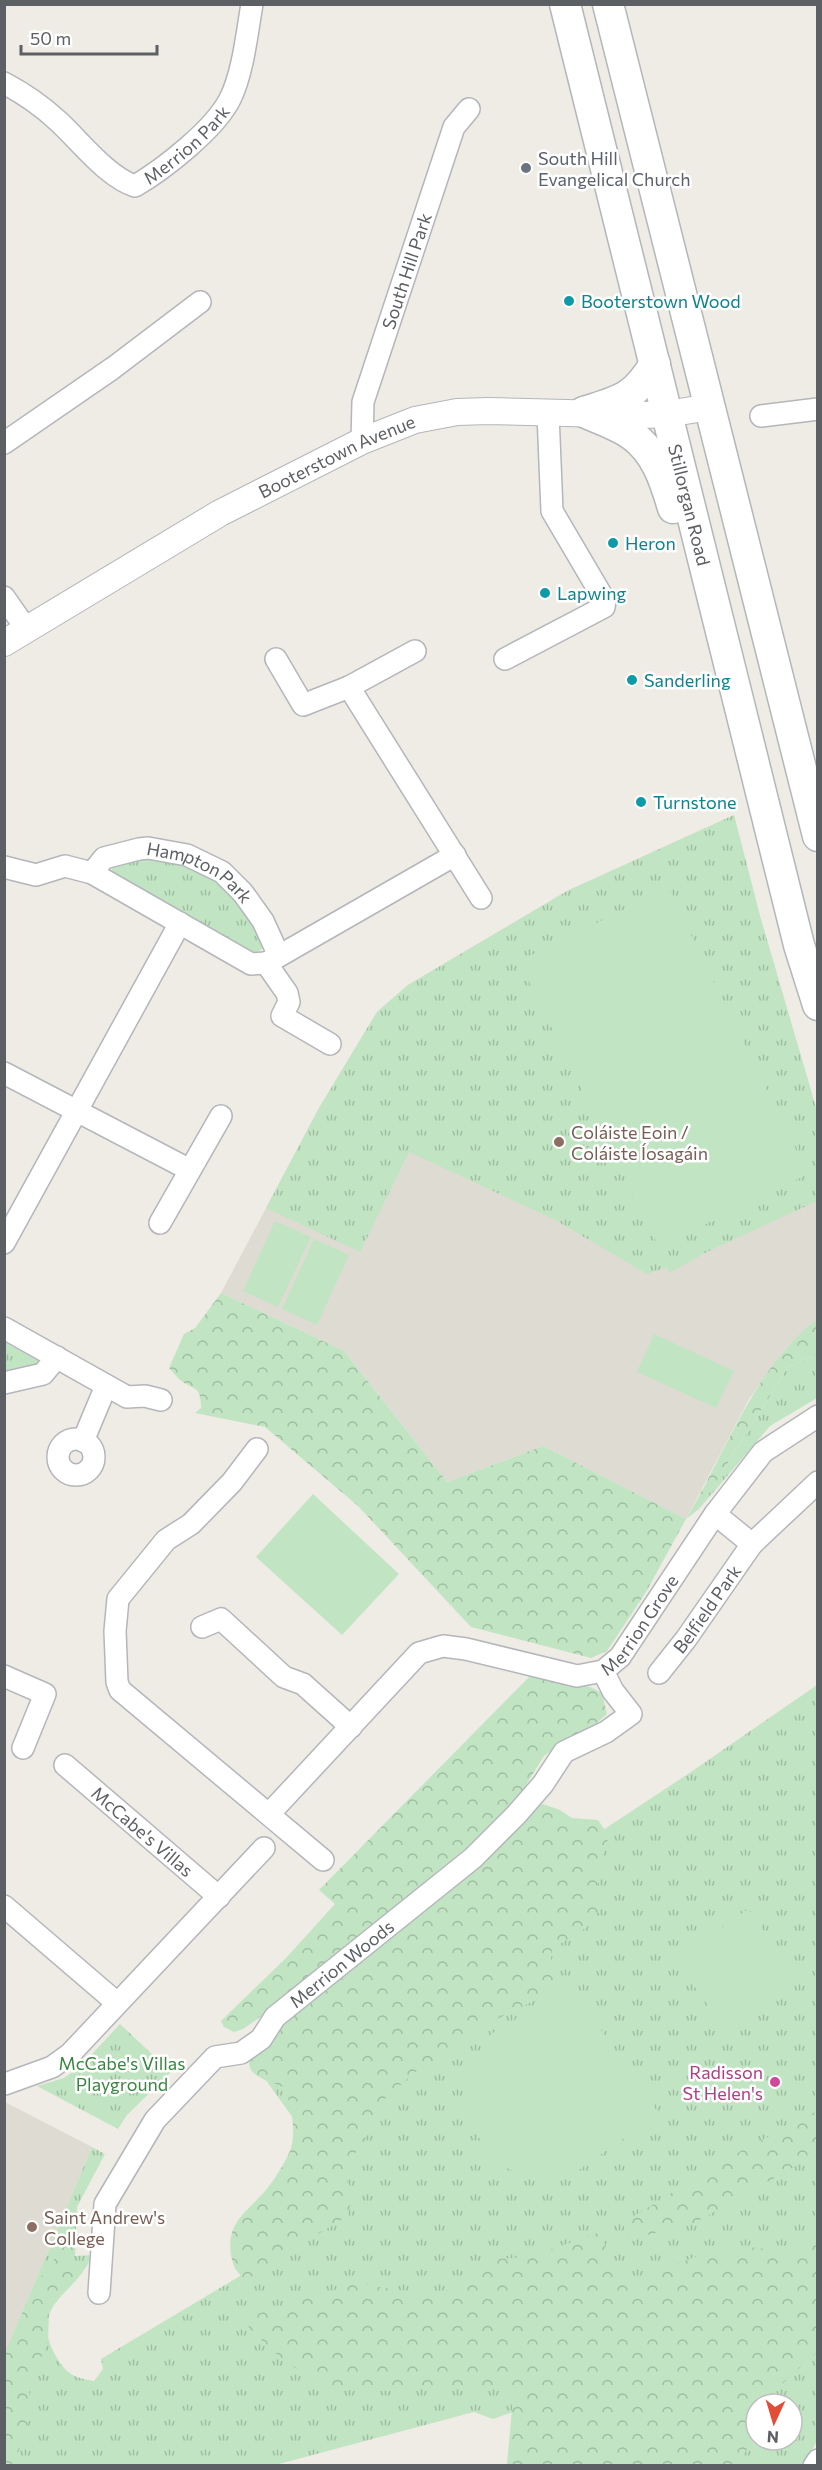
<svg xmlns="http://www.w3.org/2000/svg" width="822" height="2470" font-family="Commissioner,sans-serif">
  <style>
    .education { fill: #dedbd2 }
    .grass { fill: url(#grass-tufts); fill-rule: evenodd }
    .forest { fill: url(#forest-crowns) }
    .garden { fill: #c1e5c3 }
    .lines { fill: none; stroke-linecap: round; stroke-linejoin: round }
    .minor-casing { stroke: #b4b6bb; stroke-width: 24 }
    .tertiary-casing { stroke: #b4b6bb; stroke-width: 28 }
    .secondary-casing { stroke: #b3b6bb; stroke-width: 33 }
    .minor { stroke: #fff; stroke-width: 21 }
    .tertiary { stroke: #fff; stroke-width: 26 }
    .secondary { stroke: #fff; stroke-width: 30 }
    .worship-dot { fill: #6b7280; stroke: #fff; stroke-width: 2 }
    .culture-dot { fill: #0f9aa8; stroke: #fff; stroke-width: 2 }
    .education-dot { fill: #8d6e63; stroke: #fff; stroke-width: 2 }
    .hotel-dot { fill: #d1479c; stroke: #fff; stroke-width: 2 }
    .labels { text-anchor: middle; dominant-baseline: central; stroke-width: 5; stroke-linejoin: round; paint-order: stroke }
    .street-label { font-size: 18px; fill: #5c5f64; stroke: #fff }
    .worship-label { font-size: 18px; fill: #5b616d; stroke: #fff; text-anchor: start }
    .culture-label { font-size: 18px; fill: #0d838f; stroke: #fff; text-anchor: start }
    .education-label { font-size: 18px; fill: #785e54; stroke: #fff; text-anchor: start }
    .park-label { font-size: 18px; fill: #398641; stroke: #fff }
    .hotel-label { font-size: 18px; fill: #b23c85; stroke: #fff; text-anchor: end }
  </style>
  <defs>
    <pattern id="grass-tufts" width="24" height="20" patternUnits="userSpaceOnUse" patternTransform="scale(1.5)"><rect width="24" height="20" fill="#c1e5c3"/><path d="M3 7l-1-3M5 7V3M7 7l1-3M15 17l-1-3M17 17v-4M19 17l1-3" fill="none" stroke="#a0bda2"/></pattern>
    <pattern id="forest-crowns" width="20" height="18" patternUnits="userSpaceOnUse" patternTransform="scale(1.5)"><rect width="20" height="18" fill="#c1e5c3"/><path d="M2 6a3 3 0 1 1 6 0M12 15a3 3 0 1 1 6 0" fill="none" stroke="#a0bda2"/></pattern>
  </defs>
  <rect width="100%" height="100%" fill="#eeece4"/>
  <!-- education -->
  <path class="education" d="M 734,815 L 760,916 L 817,1111 L 817,1319 L 785,1349 L 749,1399 L 686,1519 L 543,1446 L 447,1482 L 344,1351 L 221,1293 L 319,1108 L 377,1012 L 408,985 L 567,891 Z
    M 5,2102 L 92,2147 L 5,2353 Z"/>
  <!-- grass -->
  <path class="grass" d="M 734,815 L 760,916 L 817,1111 L 817,1201 L 705,1253 L 669,1273 L 667,1267 L 647,1274 L 555,1220 L 409,1152 L 360,1252 L 266,1208 L 319,1108 L 377,1012 L 408,985 L 567,891 Z
    M 148,858 L 207,871 L 248,911 L 263,947 L 257,954 L 111,871 L 114,864 Z
    M 4,1342 L 40,1362 L 41,1365 L 5,1374 Z
    M 817,1354 L 817,1398 L 770,1426 L 699,1509 L 788,1367 Z
    M 817,1685 L 818,2439 L 804,2465 L 507,2465 L 513,2412 L 493,2419 L 474,2412 L 275,2465 L 5,2466 L 5,2353 L 92,2147 L 105,2154 L 77,2207 L 75,2256 L 92,2255 C 77,2296 25,2303 57,2358 C 67,2375 76,2378 94,2381 L 103,2369 L 101,2359 L 245,2273 L 350,2197 L 252,2061 L 691,1772 ZM 756,2404 L 792,2404 L 792,2440 L 756,2440 Z
    M 120,2024 L 171,2072 L 127,2115 L 118,2129 L 37,2086 L 64,2078 L 80,2067 Z"/>
  <!-- forest -->
  <path class="forest" d="M 221,1293 L 344,1351 L 447,1482 L 543,1446 L 686,1519 C 727,1451 753,1369 817,1319 L 817,1354 L 788,1367 L 699,1509 L 686,1519 L 646,1592 L 607,1651 L 591,1658 L 471,1627 L 358,1506 L 265,1427 L 195,1413 L 201,1408 C 201,1384 193,1391 179,1379 C 176,1376 173,1372 169,1368 L 184,1334 L 195,1328 Z
    M 530,1676 L 590,1687 L 602,1693 L 607,1714 L 591,1728 L 560,1744 L 544,1756 L 508,1814 L 256,2020 L 243,2029 L 234,2032 L 224,2027 L 221,2021 L 286,1958 L 335,1904 L 319,1890 Z
    M 543,1804 L 560,1810 L 572,1818 L 598,1820 L 609,1836 L 598,1869 L 598,1912 L 590,1925 L 552,1949 L 551,1960 L 559,1973 L 555,1990 L 493,2021 L 439,2063 L 415,2072 L 385,2099 L 377,2121 L 353,2157 L 346,2175 L 352,2195 L 348,2216 L 293,2249 L 263,2274 L 243,2278 C 235,2270 233,2266 231,2255 C 226,2222 247,2212 266,2190 C 275,2179 284,2164 290,2151 C 297,2133 291,2105 285,2088 C 271,2081 249,2078 249,2062 C 270,2046 277,2041 285,2015 L 534,1808 Z
    M 817,2111 L 817,2154 L 691,2225 L 629,2239 L 623,2223 L 730,2157 Z
    M 74,2232 L 73,2282 L 56,2300 L 49,2314 L 48,2342 L 30,2383 L 27,2433 L 12,2465 L 5,2465 L 5,2353 L 33,2288 Z
    M 600,2232 L 615,2270 L 634,2280 L 703,2254 L 751,2247 L 794,2253 L 817,2237 L 817,2352 L 771,2394 L 767,2404 L 756,2404 C 756,2434 753,2441 737,2465 L 507,2465 L 514,2386 L 443,2385 L 409,2391 L 338,2390 L 286,2363 L 250,2329 L 244,2318 L 357,2283 L 415,2293 L 453,2290 L 495,2259 L 530,2257 Z"/>
  <!-- garden -->
  <path class="garden" d="M 668,888 L 808,1174 L 659,1247 L 519,961 Z
    M 275,1221 L 311,1237 L 278,1307 L 243,1291 Z
    M 314,1239 L 349,1255 L 317,1325 L 282,1309 Z
    M 654,1334 L 734,1371 L 716,1408 L 637,1372 Z
    M 313,1494 L 399,1574 L 342,1635 L 256,1557 Z
    M 748,1909 L 796,1976 L 723,2027 L 676,1960 Z
    M 571,1986 L 659,2114 L 567,2178 L 531,2179 L 489,2160 L 465,2106 L 472,2064 L 491,2034 Z"/>
  <g class="lines">
    <!-- minor casing -->
    <g class="minor-casing">
      <g id="minor">
        <path id="s1" d="M 4,83 C 23,93 42,106 58,121 C 80,141 107,177 135,186 C 164,169 215,129 230,99 C 243,73 247,33 252,4"/>
        <path d="M 761,416 L 818,409"/>
        <path id="s2" d="M 362,441 L 363,402 L 454,127 L 469,109"/>
        <path d="M 4,443 L 113,368 L 200,302"/>
        <path d="M 4,597 L 27,630"/>
        <path d="M 276,659 L 303,705 L 349,687 L 415,651"/>
        <path d="M 505,659 L 604,607 L 605,601 L 552,511 L 548,414"/>
        <path d="M 349,687 L 481,898"/>
        <path id="s3" d="M 4,867 L 36,875 L 65,866 L 92,873 L 104,858 L 139,849 L 148,848 L 187,855 L 222,872 L 243,893 L 263,921 L 279,956 L 266,963 L 287,993 L 289,1002 L 282,1016 L 330,1044"/>
        <path d="M 92,873 L 251,964 L 266,963"/>
        <path d="M 279,956 L 455,855"/>
        <path d="M 4,1073 L 190,1170"/>
        <path d="M 160,1223 L 221,1116"/>
        <path d="M 4,1243 L 180,923"/>
        <path d="M 4,1328 L 127,1397 L 145,1396 L 161,1400"/>
        <path d="M 4,1383 L 43,1374 L 57,1357"/>
        <circle cx="76" cy="1457" r="18"/>
        <path d="M 83,1441 L 106,1386"/>
        <path d="M 257,1449 L 232,1482 L 191,1524 L 166,1540 L 118,1599 L 115,1631 L 117,1682 L 120,1690 L 323,1860"/>
        <path d="M 715,1514 L 752,1544 L 818,1482"/>
        <path d="M 202,1627 L 221,1619 L 284,1677 L 303,1684 L 351,1727"/>
        <path id="s4" d="M 659,1673 L 686,1639 L 752,1544"/>
        <path d="M 4,1676 L 45,1694 L 23,1748"/>
        <path id="s5" d="M 65,1765 L 219,1897"/>
        <path id="s6" d="M 269,1814 L 419,1653 L 443,1646 L 466,1649 L 577,1676 L 603,1671 L 620,1657 L 715,1514 L 763,1452 L 818,1416"/>
        <path d="M 4,1906 L 117,2003"/>
        <path d="M 5,2084 L 52,2067 L 70,2054 L 264,1848"/>
        <path id="s7" d="M 99,2293 L 105,2204 L 155,2120 L 215,2057 L 241,2053 L 261,2039 L 275,2017 L 473,1858 L 516,1815 L 543,1784 L 564,1752 L 606,1732 L 631,1714 L 613,1691 L 603,1671"/>
        <path d="M 814,2466 L 818,2460"/>
      </g>
    </g>
    <!-- tertiary casing -->
    <g class="tertiary-casing">
      <g id="tertiary">
        <path id="s8" d="M 4,643 L 220,513 L 362,441 L 415,420 L 457,412 L 488,411 L 644,415 L 667,414 L 710,407"/>
      </g>
    </g>
    <!-- secondary casing -->
    <g class="secondary-casing">
      <g id="secondary">
        <path id="s9" d="M 565,4 L 799,945 L 818,1005"/>
        <path d="M 608,4 L 818,836"/>
        <path d="M 584,412 C 599,419 618,425 632,435 C 656,452 665,481 673,508"/>
        <path d="M 584,412 C 622,400 633,399 655,364"/>
      </g>
    </g>
    <!-- minor -->
    <use href="#minor" class="minor"/>
    <!-- tertiary -->
    <use href="#tertiary" class="tertiary"/>
    <!-- secondary -->
    <use href="#secondary" class="secondary"/>
  </g>
  <!-- markers -->
  <circle class="worship-dot" cx="526" cy="168" r="6"/>
  <g class="culture-dot">
    <circle cx="569" cy="301" r="6"/>
    <circle cx="613" cy="543" r="6"/>
    <circle cx="545" cy="593" r="6"/>
    <circle cx="632" cy="680" r="6"/>
    <circle cx="641" cy="802" r="6"/>
  </g>
  <g class="education-dot">
    <circle cx="559" cy="1142" r="6"/>
    <circle cx="32" cy="2227" r="6"/>
  </g>
  <circle class="hotel-dot" cx="775" cy="2082" r="6"/>
  <g class="labels">
    <!-- street labels -->
    <g class="street-label">
      <text stroke="none"><textPath href="#s1" startOffset="234">Merrion Park</textPath></text>
      <text stroke="none"><textPath href="#s2" startOffset="177">South Hill Park</textPath></text>
      <text stroke="none"><textPath href="#s8" startOffset="382">Booterstown Avenue</textPath></text>
      <text stroke="none"><textPath href="#s9" startOffset="516">Stillorgan Road</textPath></text>
      <text stroke="none"><textPath href="#s3" startOffset="214">Hampton Park</textPath></text>
      <text stroke="none"><textPath href="#s4" startOffset="80">Belfield Park</textPath></text>
      <text stroke="none"><textPath href="#s6" startOffset="468">Merrion Grove</textPath></text>
      <text stroke="none"><textPath href="#s5" startOffset="102">McCabe's Villas</textPath></text>
      <text stroke="none"><textPath href="#s7" startOffset="436">Merrion Woods</textPath></text>
    </g>
    <!-- worship labels -->
    <g class="worship-label">
      <text x="538" y="158">South Hill<tspan x="538" dy="21">Evangelical Church</tspan></text>
    </g>
    <!-- culture labels -->
    <g class="culture-label">
      <text x="581" y="301">Booterstown Wood</text>
      <text x="625" y="543">Heron</text>
      <text x="557" y="593">Lapwing</text>
      <text x="644" y="680">Sanderling</text>
      <text x="653" y="802">Turnstone</text>
    </g>
    <!-- education labels -->
    <g class="education-label">
      <text x="571" y="1132">Coláiste Eoin /<tspan x="571" dy="21">Coláiste Íosagáin</tspan></text>
      <text x="44" y="2217">Saint Andrew's<tspan x="44" dy="21">College</tspan></text>
    </g>
    <!-- park labels -->
    <g class="park-label">
      <text x="122" y="2063">McCabe's Villas<tspan x="122" dy="21">Playground</tspan></text>
    </g>
    <!-- hotel labels -->
    <g class="hotel-label">
      <text x="763" y="2072">Radisson<tspan x="763" dy="21">St Helen's</tspan></text>
    </g>
  </g>
  <!-- border -->
  <rect width="822" height="2470" fill="none" stroke="#5c5f64" stroke-width="12"/>
  <!-- north arrow -->
  <g transform="translate(774 2422) rotate(184)"><circle r="28" fill="#ffffff" stroke="#bebfc1" stroke-width="1.5"/>
  <path d="M0-4.5L10 22L0 15L-10 22Z" fill="#e34c35"/>
  <text y="-9" font-size="16" font-weight="bold" text-anchor="middle" fill="#5c5f64">N</text>
  </g>
  <!-- scale -->
  <path d="M21 45v9h136v-9" fill="none" stroke="#5c5f64" stroke-width="3"/>
  <text x="30" y="45" font-size="18" fill="#5c5f64" stroke="#ffffff" stroke-width="4.5" paint-order="stroke">50 m</text>
</svg>
